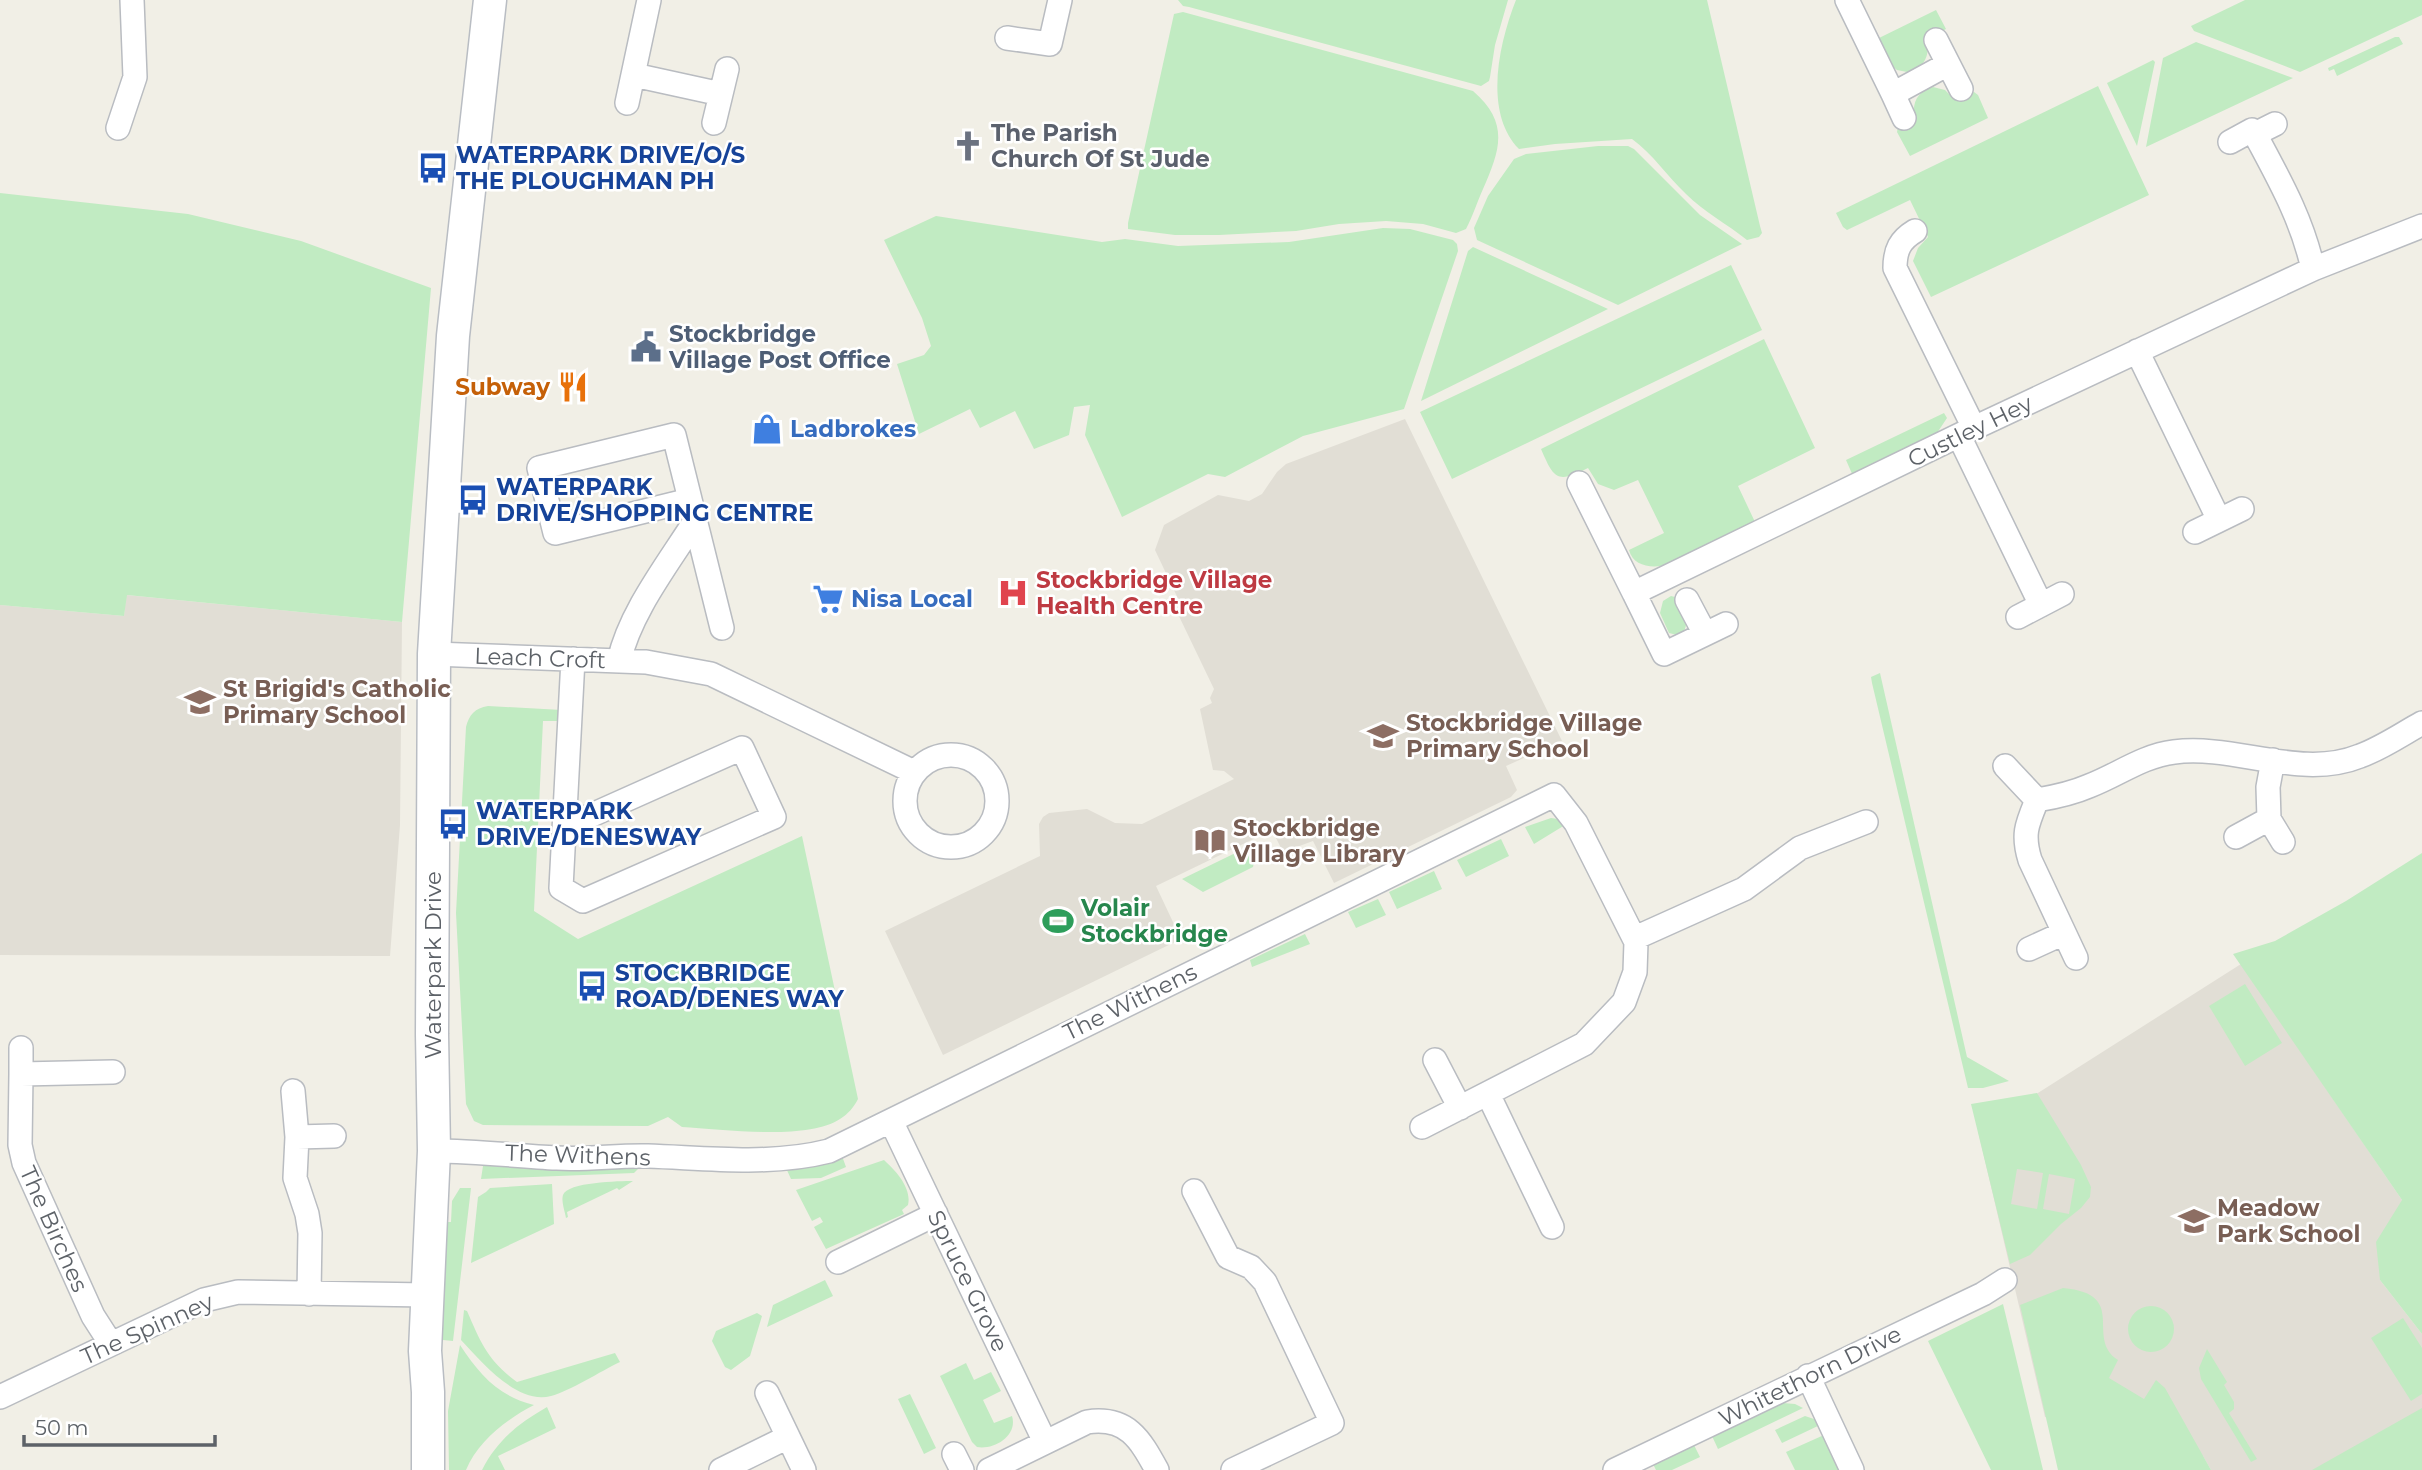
<svg xmlns="http://www.w3.org/2000/svg" width="2422" height="1470" font-family="Montserrat,sans-serif">
  <style>
    .education { fill: #e1ded5 }
    .green { fill: #c1ebc2; fill-rule: evenodd }
    .lines { fill: none; stroke-linecap: round; stroke-linejoin: round }
    .street-casing { stroke: #b9bcc1; stroke-width: 26 }
    .secondary-casing { stroke: #b9bdc3; stroke-width: 35 }
    .street { stroke: #fff; stroke-width: 23 }
    .secondary { stroke: #fff; stroke-width: 32 }
    .labels { text-anchor: middle; dominant-baseline: central; stroke-width: 5; stroke-linejoin: round; paint-order: stroke }
    .worship-label { font-size: 23px; font-weight: bold; fill: #5b616d; stroke: #fff; text-anchor: start }
    .transit-label { font-size: 23px; font-weight: bold; fill: #164399; stroke: #fff; text-anchor: start }
    .service-label { font-size: 23px; font-weight: bold; fill: #4e5e75; stroke: #fff; text-anchor: start }
    .food-label { font-size: 23px; font-weight: bold; fill: #c56008; stroke: #fff; text-anchor: end }
    .shop-label { font-size: 23px; font-weight: bold; fill: #366cbe; stroke: #fff; text-anchor: start }
    .street-label { font-size: 23px; fill: #5d6268; stroke: #fff }
    .health-label { font-size: 23px; font-weight: bold; fill: #be3a42; stroke: #fff; text-anchor: start }
    .education-label { font-size: 23px; font-weight: bold; fill: #785e54; stroke: #fff; text-anchor: start }
    .leisure-label { font-size: 23px; font-weight: bold; fill: #27864d; stroke: #fff; text-anchor: start }
  </style>
  <rect width="100%" height="100%" fill="#f1efe6"/>
  <!-- education -->
  <path class="education" d="M 1405,419 L 1562,741 L 1506,766 L 1517,790 L 1511,797 L 1334,883 L 1313,841 L 1283,852 L 1272,830 L 1156,886 L 1181,939 L 943,1055 L 885,931 L 1040,856 L 1039,824 L 1043,817 L 1049,813 L 1087,809 L 1115,823 L 1142,824 L 1234,779 L 1224,771 L 1213,770 L 1200,709 L 1212,703 L 1210,698 L 1214,689 L 1176,610 L 1182,607 L 1155,550 L 1164,525 L 1218,495 L 1249,501 L 1262,494 L 1277,472 L 1286,464 Z
    M 126,595 L 402,622 L 400,825 L 390,956 L 0,955 L 0,605 L 124,616 Z
    M 2241,964 L 2402,1200 L 2380,1280 L 2422,1334 L 2422,1470 L 2211,1470 L 2203,1456 L 2045,1417 L 1978,1131 Z"/>
  <!-- green -->
  <path class="green" d="M 1178,0 L 1508,0 L 1495,45 L 1490,77 L 1489,81 L 1481,86 L 1189,7 L 1183,6 Z
    M 1516,0 L 1707,0 L 1760,226 L 1762,233 L 1759,237 L 1747,240 C 1727,224 1704,212 1686,194 C 1667,176 1653,154 1632,139 L 1555,144 L 1519,149 C 1483,112 1499,43 1516,0 Z
    M 2245,0 L 2422,0 L 2422,15 L 2300,72 L 2194,31 L 2191,26 Z
    M 1936,10 L 1946,29 L 1927,39 C 1930,56 1925,68 1907,72 L 1897,70 L 1888,63 L 1877,39 Z
    M 1183,12 L 1473,91 C 1510,123 1500,150 1483,189 C 1477,202 1473,216 1466,229 L 1456,233 L 1423,224 L 1386,221 L 1339,224 L 1296,231 L 1219,235 L 1175,235 L 1128,229 L 1128,223 L 1174,14 Z
    M 2395,37 L 2399,37 L 2403,44 L 2337,76 L 2334,69 L 2329,71 L 2328,68 Z
    M 2196,42 L 2293,78 L 2146,147 L 2163,58 Z
    M 2153,60 L 2155,62 L 2137,146 L 2107,83 Z
    M 2098,86 L 2149,195 L 1931,297 L 1913,261 L 1918,248 L 1928,237 L 1910,200 L 1847,230 L 1843,227 L 1836,213 Z
    M 1933,87 L 1945,90 L 1955,100 L 1974,92 L 1978,95 L 1988,118 L 1910,156 L 1897,132 L 1898,127 L 1914,113 C 1913,99 1920,91 1933,87 Z
    M 1598,146 L 1628,146 L 1634,149 L 1700,215 L 1742,244 L 1618,305 L 1477,240 L 1474,228 L 1488,196 L 1514,159 L 1526,154 Z
    M 0,193 L 188,214 L 301,241 L 431,288 L 402,622 L 127,595 L 124,616 L 0,605 Z
    M 936,216 L 1102,242 L 1125,239 L 1178,246 L 1289,242 L 1383,228 L 1410,229 L 1453,240 L 1457,244 L 1458,251 L 1404,409 L 1303,436 L 1225,477 L 1208,474 L 1122,517 L 1085,435 L 1090,405 L 1074,407 L 1069,435 L 1034,449 L 1015,411 L 980,428 L 970,409 L 919,434 L 897,364 L 924,355 L 931,346 L 922,318 L 884,240 Z
    M 1473,247 L 1608,309 L 1421,401 L 1468,251 Z
    M 1731,265 L 1762,330 L 1452,479 L 1420,412 Z
    M 1764,339 L 1815,448 L 1738,486 L 1755,522 L 1669,564 C 1654,569 1633,567 1629,550 L 1664,533 L 1638,480 L 1614,490 L 1598,484 L 1588,468 C 1557,484 1554,479 1541,449 Z
    M 1944,413 L 1947,418 L 1935,436 L 1853,476 L 1846,460 Z
    M 1671,596 L 1675,597 L 1687,622 L 1684,632 L 1677,635 L 1669,633 L 1660,613 L 1663,601 Z
    M 1880,673 L 1967,1057 L 2009,1081 L 1983,1088 L 1968,1088 L 1872,683 L 1871,677 Z
    M 488,706 L 562,710 L 561,721 L 543,721 L 534,911 L 578,939 L 802,836 L 858,1099 C 854,1107 848,1114 840,1119 C 807,1141 723,1129 682,1127 L 668,1117 L 648,1126 L 483,1125 L 474,1121 L 466,1104 L 456,913 L 466,727 C 469,715 475,708 488,706 Z
    M 1551,818 L 1558,819 L 1565,825 L 1534,844 L 1525,827 Z
    M 1501,839 L 1509,856 L 1466,877 L 1457,860 Z
    M 1258,842 L 1253,867 L 1203,892 L 1182,879 Z
    M 2422,853 L 2422,1334 L 2380,1280 L 2376,1242 L 2402,1200 L 2233,954 L 2275,941 L 2346,901 Z
    M 1434,871 L 1442,889 L 1397,909 L 1389,892 Z
    M 1378,899 L 1386,915 L 1356,928 L 1348,912 Z
    M 1305,934 L 1310,944 L 1252,967 L 1250,960 Z
    M 2245,984 L 2282,1043 L 2245,1066 L 2209,1006 Z
    M 2037,1093 L 2081,1165 L 2091,1187 L 2090,1197 L 2081,1208 L 2061,1224 L 2030,1255 L 2010,1264 L 1971,1104 ZM 2017,1169 L 2043,1173 L 2037,1209 L 2011,1204 ZM 2049,1174 L 2075,1179 L 2069,1214 L 2043,1209 Z
    M 842,1156 L 846,1167 L 821,1178 L 791,1179 L 786,1168 Z
    M 884,1160 C 896,1171 912,1188 908,1205 L 902,1210 L 904,1214 L 826,1249 L 814,1227 L 823,1222 L 820,1217 L 812,1221 L 796,1190 Z
    M 483,1166 L 637,1167 L 638,1169 L 634,1173 L 481,1179 Z
    M 633,1181 L 619,1190 L 617,1188 L 567,1212 L 568,1217 L 566,1218 C 565,1212 561,1201 563,1195 C 567,1182 620,1181 633,1181 Z
    M 552,1184 L 554,1224 L 471,1263 L 478,1197 L 486,1192 L 490,1188 Z
    M 460,1188 L 471,1188 L 453,1341 L 443,1340 L 443,1222 L 451,1222 L 452,1201 Z
    M 825,1280 L 833,1296 L 767,1327 L 773,1305 Z
    M 2063,1288 C 2130,1294 2084,1338 2118,1360 L 2109,1378 L 2144,1399 L 2156,1380 L 2165,1388 L 2211,1470 L 2058,1470 L 2020,1305 Z
    M 2003,1304 L 2043,1470 L 1991,1470 L 1928,1341 Z
    M2128 1329a23 23 0 1 1 46 0a23 23 0 1 1-46 0Z
    M 464,1310 L 467,1311 C 481,1343 488,1361 517,1382 L 615,1353 L 620,1362 C 601,1371 570,1391 551,1396 C 517,1405 482,1362 461,1340 Z
    M 757,1313 L 762,1316 L 750,1356 L 731,1370 L 725,1367 L 712,1341 L 716,1331 Z
    M 2403,1318 L 2422,1348 L 2422,1394 L 2411,1401 L 2371,1338 Z
    M 460,1345 C 480,1375 498,1396 534,1405 C 507,1419 478,1441 466,1470 L 449,1470 L 448,1411 Z
    M 2207,1349 L 2227,1382 L 2224,1385 L 2234,1402 L 2234,1409 L 2229,1413 L 2257,1459 L 2251,1462 L 2201,1379 L 2199,1368 Z
    M 966,1363 L 974,1380 L 991,1372 L 1001,1391 L 983,1400 L 994,1423 L 1012,1416 C 1018,1435 995,1450 977,1447 L 972,1442 L 940,1376 Z
    M 910,1394 L 936,1448 L 924,1454 L 898,1399 Z
    M 1783,1403 L 1795,1404 L 1803,1408 L 1718,1449 L 1712,1436 Z
    M 547,1407 L 556,1428 L 498,1456 L 505,1470 L 482,1470 C 497,1440 519,1423 547,1407 Z
    M 2422,1408 L 2422,1470 L 2312,1470 Z
    M 1805,1416 L 1817,1420 L 1820,1425 L 1782,1443 L 1775,1430 Z
    M 1824,1435 L 1841,1470 L 1795,1470 L 1786,1452 Z
    M 1694,1445 L 1700,1457 L 1672,1470 L 1656,1470 L 1653,1464 Z"/>
  <g class="lines">
    <!-- street casing -->
    <g class="street-casing">
      <path id="street" d="M 1847,0 L 1893,94 L 1948,64
        M 1007,38 L 1050,44 L 1060,0
        M 1936,40 L 1961,89
        M 634,75 L 721,94
        M 1893,94 L 1904,118
        M 627,103 L 649,0
        M 714,123 L 727,69
        M 118,128 L 135,77 L 132,0
        M 2255,134 C 2279,179 2302,219 2313,269
        M 2230,142 L 2252,130 L 2255,134 L 2275,124
        M 1915,231 C 1900,240 1895,250 1895,268 L 1974,428
        M 2137,351 L 2219,520
        M 1959,436 L 2041,605
        M 1579,483 L 1634,593 L 1974,428 L 2313,269 L 2422,226
        M 690,500 L 555,533 L 539,468 L 674,435 L 722,628
        M 2195,532 L 2242,509
        M 1634,593 L 1664,654 L 1726,624
        M 1687,600 L 1705,634
        M 2018,617 L 2062,594
        M 434,654 L 646,662 L 711,674 L 914,772
        M 619,661 C 630,612 668,564 695,521
        M905 801a46 46 0 1 1 92 0a46 46 0 1 1-92 0Z
        M 2005,766 L 2037,800 C 2027,824 2022,834 2030,860 L 2076,958
        M 2037,800 C 2055,797 2073,793 2089,786 C 2118,775 2142,756 2174,752 C 2235,744 2301,780 2360,756 C 2382,748 2402,734 2422,723
        M 2269,819 L 2283,842
        M 565,827 L 742,748 L 774,817 L 583,901 L 561,888 L 573,659
        M 2236,837 L 2269,819 L 2268,787 L 2273,760
        M 1635,938 L 1744,889 L 1800,848 L 1866,822
        M 2029,949 L 2064,933
        M 1435,1060 L 1460,1108
        M 21,1074 L 21,1048
        M 293,1091 L 297,1137 L 334,1136
        M 1488,1094 L 1552,1227
        M 891,1121 L 1045,1442
        M 297,1137 L 295,1178 L 307,1214 L 310,1233 L 309,1294
        M 434,1151 C 476,1151 516,1156 557,1158 C 587,1160 618,1155 648,1156 C 707,1158 770,1166 829,1151 L 1554,795 L 1576,823 L 1636,942 L 1635,972 L 1624,1002 L 1584,1044 L 1422,1127
        M 1194,1191 L 1228,1257 L 1251,1267 L 1265,1282 L 1332,1423 L 1233,1470
        M 838,1262 L 936,1214
        M 111,1344 L 93,1316 L 24,1163 L 20,1145 L 21,1074 L 113,1072
        M 1808,1376 L 1852,1470
        M 767,1393 L 804,1470
        M 0,1397 L 204,1300 L 238,1292 L 427,1295
        M 954,1454 L 962,1470
        M 721,1470 L 788,1437
        M 989,1470 L 1087,1422 C 1127,1416 1140,1439 1157,1470
        M 1615,1470 L 1983,1294 L 2005,1280"/>
    </g>
    <!-- secondary casing -->
    <g class="secondary-casing">
      <path id="secondary" d="M 428,1470 L 428,1392 L 425,1351 L 434,1151 L 432,1034 L 434,654 L 453,336 L 490,0"/>
    </g>
    <!-- street -->
    <use href="#street" class="street"/>
    <!-- secondary -->
    <use href="#secondary" class="secondary"/>
  </g>
  <!-- icons -->
  <defs>
    <g id="church-bare" transform="scale(2.415)"><path d="M-1.2-6h2.4v3.5h3.3v2.4h-3.3V6h-2.4V-.1h-3.3v-2.4h3.3Z" fill="#6b7280" stroke="#fff" stroke-width="2.5" paint-order="stroke"/></g>
    <g id="bus-bare" transform="scale(2.415)"><path d="M-5-6H5V4H4V6H2V4H-2V6H-4V4H-5ZM-3.5-4V0h7V-4ZM-3.5 1.2v1.5H-2V1.2ZM2 1.2v1.5H3.5V1.2Z" fill="#1a4fb4" stroke="#fff" stroke-width="2.5" paint-order="stroke"/></g>
    <g id="civic-bare" transform="scale(2.415)"><path d="M-.6-6.5H3V-4.5H.6V-3L4-1V1h2V6H-6V1h2V-1L-.6-3ZM-1.2 2.5V6h2.4V2.5Z" fill="#5c6f8a" stroke="#fff" stroke-width="2.5" paint-order="stroke"/></g>
    <g id="restaurant-bare" transform="scale(2.415)"><path d="M-5-6h1v4h1v-4h1v4h1v-4h1v5L-1.5 .5V6h-2V.5L-5-1ZM5-6V6H3V1.5H1.5Q1.5-4 5-6Z" fill="#e8710a" stroke="#fff" stroke-width="2.5" paint-order="stroke"/></g>
    <g id="shop-bare" transform="scale(2.415)"><path d="M-5-2.5h2.3a2.7 3.5 0 0 1 5.4 0H5L5.5 6h-11ZM-1.5-2.5h3a1.5 2.3 0 0 0-3 0Z" fill="#3f7fe0" stroke="#fff" stroke-width="2.5" paint-order="stroke"/></g>
    <g id="hospital-bare" transform="scale(2.415)"><path d="M-5-5h3v3.5h4V-5h3V5h-3V1.5h-4V5h-3Z" fill="#e0444e" stroke="#fff" stroke-width="2.5" paint-order="stroke"/></g>
    <g id="supermarket-bare" transform="scale(2.415)"><path d="M-6-5.5h2.5l.6 2H6L4.5 2H-2.5L-4.4-4H-6ZM-1.5 3.2a1.3 1.3 0 1 0 .1 0ZM3 3.2a1.3 1.3 0 1 0 .1 0Z" fill="#3f7fe0" stroke="#fff" stroke-width="2.5" paint-order="stroke"/></g>
    <g id="school-bare" transform="scale(2.415)"><path d="M0-5L7-2L0 1L-7-2ZM-4 1L0 2.5L4 1V4Q0 6-4 4Z" fill="#8d6e63" stroke="#fff" stroke-width="2.5" paint-order="stroke"/></g>
    <g id="library-bare" transform="scale(2.415)"><path d="M-6-4Q-3-5.5-.7-3.5V5Q-3 3-6 4ZM6-4Q3-5.5 .7-3.5V5Q3 3 6 4Z" fill="#8d6e63" stroke="#fff" stroke-width="2.5" paint-order="stroke"/></g>
    <g id="stadium-bare" transform="scale(2.415)"><path d="M0-5a6.5 5 0 1 0 0 10a6.5 5 0 1 0 0-10ZM-3.5-1.8h7v3.6h-7Z" fill="#2e9e5b" stroke="#fff" stroke-width="2.5" paint-order="stroke"/></g>
  </defs>
  <g fill-rule="evenodd">
    <use href="#church-bare" x="968" y="146"/>
    <use href="#bus-bare" x="433" y="168"/>
    <use href="#civic-bare" x="646" y="347"/>
    <use href="#restaurant-bare" x="573" y="387"/>
    <use href="#shop-bare" x="767" y="429"/>
    <use href="#bus-bare" x="473" y="500"/>
    <use href="#hospital-bare" x="1013" y="593"/>
    <use href="#supermarket-bare" x="828" y="599"/>
    <use href="#school-bare" x="200" y="702"/>
    <use href="#school-bare" x="1383" y="736"/>
    <use href="#bus-bare" x="453" y="824"/>
    <use href="#library-bare" x="1210" y="841"/>
    <use href="#stadium-bare" x="1058" y="921"/>
    <use href="#bus-bare" x="592" y="986"/>
    <use href="#school-bare" x="2194" y="1221"/>
  </g>
  <g class="labels">
    <!-- worship labels -->
    <g class="worship-label">
      <text x="991" y="133">The Parish<tspan x="991" dy="26">Church Of St Jude</tspan></text>
    </g>
    <!-- transit labels -->
    <g class="transit-label">
      <text x="456" y="155">WATERPARK DRIVE/O/S<tspan x="456" dy="26">THE PLOUGHMAN PH</tspan></text>
      <text x="496" y="487">WATERPARK<tspan x="496" dy="26">DRIVE/SHOPPING CENTRE</tspan></text>
      <text x="476" y="811">WATERPARK<tspan x="476" dy="26">DRIVE/DENESWAY</tspan></text>
      <text x="615" y="973">STOCKBRIDGE<tspan x="615" dy="26">ROAD/DENES WAY</tspan></text>
    </g>
    <!-- service labels -->
    <g class="service-label">
      <text x="669" y="334">Stockbridge<tspan x="669" dy="26">Village Post Office</tspan></text>
    </g>
    <!-- food labels -->
    <g class="food-label">
      <text x="550" y="387">Subway</text>
    </g>
    <!-- shop labels -->
    <g class="shop-label">
      <text x="790" y="429">Ladbrokes</text>
      <text x="851" y="599">Nisa Local</text>
    </g>
    <!-- street labels -->
    <g class="street-label">
      <text transform="translate(1970 431) rotate(-26)">Custley Hey</text>
      <text transform="translate(540 658) rotate(2)">Leach Croft</text>
      <text transform="translate(433 965) rotate(-90)">Waterpark Drive</text>
      <text transform="translate(1130 1002) rotate(-26)">The Withens</text>
      <text transform="translate(578 1155) rotate(2)">The Withens</text>
      <text transform="translate(54 1229) rotate(66)">The Birches</text>
      <text transform="translate(968 1281) rotate(64)">Spruce Grove</text>
      <text transform="translate(147 1329) rotate(-24)">The Spinney</text>
      <text transform="translate(1810 1376) rotate(-26)">Whitethorn Drive</text>
    </g>
    <!-- health labels -->
    <g class="health-label">
      <text x="1036" y="580">Stockbridge Village<tspan x="1036" dy="26">Health Centre</tspan></text>
    </g>
    <!-- education labels -->
    <g class="education-label">
      <text x="223" y="689">St Brigid's Catholic<tspan x="223" dy="26">Primary School</tspan></text>
      <text x="1406" y="723">Stockbridge Village<tspan x="1406" dy="26">Primary School</tspan></text>
      <text x="1233" y="828">Stockbridge<tspan x="1233" dy="26">Village Library</tspan></text>
      <text x="2217" y="1208">Meadow<tspan x="2217" dy="26">Park School</tspan></text>
    </g>
    <!-- leisure labels -->
    <g class="leisure-label">
      <text x="1081" y="908">Volair<tspan x="1081" dy="26">Stockbridge</tspan></text>
    </g>
  </g>
  <!-- scale -->
  <path d="M24 1435v10h191v-10" fill="none" stroke="#5d6268" stroke-width="3.5"/>
  <text x="35" y="1435" font-size="21" fill="#5d6268" stroke="#ffffff" stroke-width="5" paint-order="stroke">50 m</text>
</svg>
